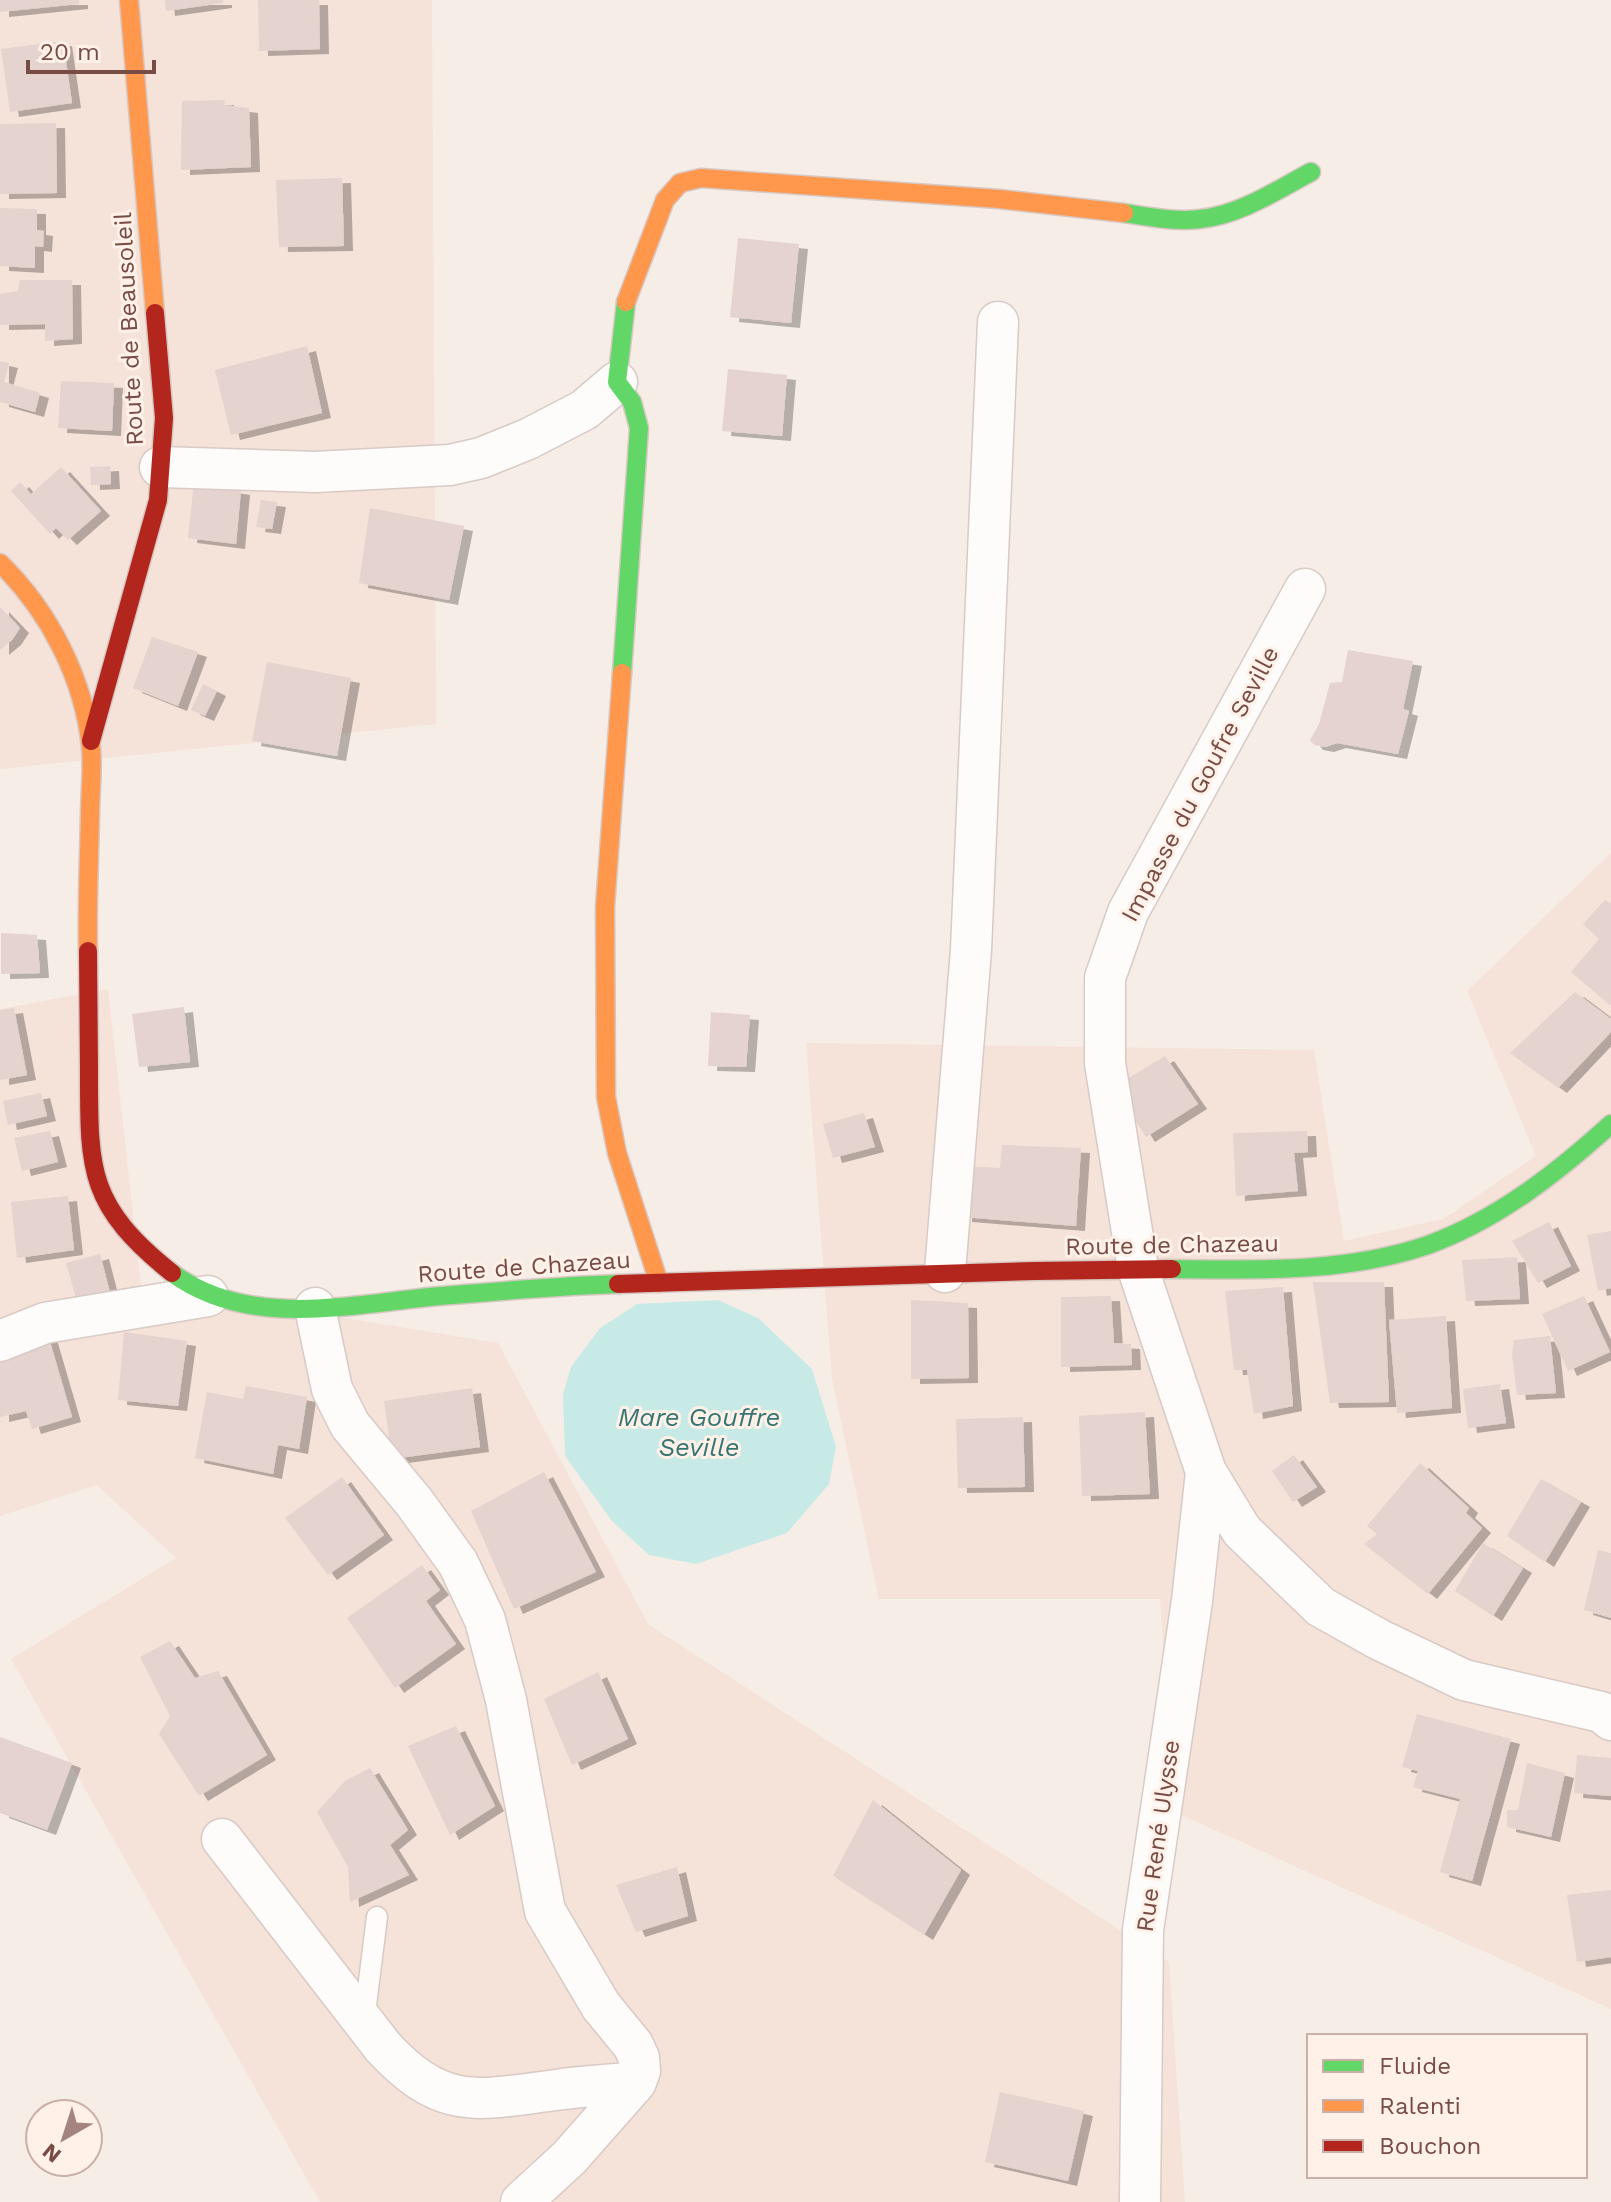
<svg xmlns="http://www.w3.org/2000/svg" width="1611" height="2202" font-family="'Work Sans',sans-serif">
  <style>
    .residential { fill: #f5e2d8 }
    .water { fill: #c7eae6 }
    .building { fill: #e4d3ce; filter: url(#shadow) }
    .lines { fill: none; stroke-linecap: round; stroke-linejoin: round }
    .lane-casing { stroke: #d8cac5; stroke-width: 23 }
    .street-casing { stroke: #d8cac5; stroke-width: 43 }
    .fast-casing { stroke: #d7c8c3; stroke-width: 21 }
    .slow-casing { stroke: #d7c8c3; stroke-width: 21 }
    .jam-casing { stroke: #d7c8c3; stroke-width: 21 }
    .lane { stroke: #fefcfb; stroke-width: 20 }
    .street { stroke: #fefcfb; stroke-width: 40 }
    .fast { stroke: #63d668; stroke-width: 18 }
    .slow { stroke: #ff974d; stroke-width: 18 }
    .jam { stroke: #b3261e; stroke-width: 18 }
    .labels { text-anchor: middle; dominant-baseline: central; stroke-width: 6; stroke-linejoin: round; paint-order: stroke }
    .street-label { font-size: 24px; fill: #774c45; stroke: #fff1e8 }
    .water-label { font-size: 26px; font-style: italic; fill: #357674; stroke: #fff1e8 }
  </style>
  <defs>
    <filter id="shadow"><feDropShadow dx="9" dy="5" stdDeviation="0" flood-color="#0004"/></filter>
  </defs>
  <rect width="100%" height="100%" fill="#f7ede7"/>
  <!-- residential -->
  <path class="residential" d="M 0,0 L 432,0 L 436,724 L 0,769 Z
    M 1611,853 L 1611,2009 L 1175,1812 L 1160,1599 L 879,1599 L 832,1379 L 806,1043 L 1314,1050 L 1344,1241 L 1443,1219 L 1536,1156 L 1467,991 Z
    M 108,989 L 141,1285 L 498,1343 L 648,1624 L 1169,1962 L 1185,2202 L 320,2202 L 11,1659 L 176,1558 L 97,1485 L 0,1516 L 0,1009 Z"/>
  <!-- water -->
  <path class="water" d="M 718,1300 L 758,1318 L 812,1369 L 836,1447 L 829,1484 L 787,1533 L 696,1564 L 649,1555 L 612,1521 L 565,1456 L 563,1394 L 571,1367 L 600,1328 L 637,1304 Z"/>
  <!-- building -->
  <path class="building" d="M 0,0 L 79,0 L 79,4 L 0,12 Z
    M 165,0 L 223,0 L 223,3 L 166,11 Z
    M 258,0 L 319,0 L 320,49 L 259,51 Z
    M 63,41 L 72,103 L 10,112 L 1,49 Z
    M 225,100 L 224,105 L 249,108 L 251,167 L 181,170 L 182,101 Z
    M 56,123 L 57,193 L 0,194 L 0,124 Z
    M 342,178 L 344,246 L 279,247 L 276,180 Z
    M 0,208 L 37,209 L 37,230 L 44,231 L 43,247 L 35,246 L 35,268 L 0,266 Z
    M 738,238 L 799,244 L 791,323 L 730,317 Z
    M 20,280 L 72,280 L 73,339 L 45,341 L 45,324 L 0,325 L 0,294 L 18,291 Z
    M 307,346 L 322,413 L 231,435 L 215,370 Z
    M 0,361 L 9,363 L 4,382 L 40,393 L 35,412 L 0,402 Z
    M 728,369 L 787,375 L 782,436 L 722,431 Z
    M 61,381 L 114,383 L 112,431 L 58,428 Z
    M 110,466 L 111,484 L 91,485 L 90,467 Z
    M 61,467 L 101,511 L 68,540 L 56,528 L 50,534 L 11,491 L 20,482 L 31,494 Z
    M 194,482 L 241,490 L 236,544 L 188,538 Z
    M 261,500 L 277,502 L 272,529 L 256,527 Z
    M 370,508 L 464,526 L 449,600 L 359,583 Z
    M 0,607 L 20,628 L 12,640 L 0,650 Z
    M 152,637 L 198,652 L 178,706 L 133,688 Z
    M 1348,650 L 1413,661 L 1403,709 L 1409,711 L 1398,754 L 1337,743 L 1325,747 L 1314,745 L 1310,740 L 1319,724 L 1330,683 L 1342,682 Z
    M 267,662 L 351,678 L 337,756 L 252,741 Z
    M 203,684 L 217,691 L 205,716 L 191,710 Z
    M 1605,900 L 1611,904 L 1611,1006 L 1571,972 L 1599,939 L 1583,924 Z
    M 1,933 L 37,935 L 40,973 L 1,974 Z
    M 1575,992 L 1611,1019 L 1611,1032 L 1558,1088 L 1510,1053 Z
    M 184,1007 L 190,1062 L 139,1067 L 132,1014 Z
    M 14,1008 L 27,1075 L 0,1080 L 0,1010 Z
    M 711,1012 L 750,1015 L 746,1067 L 708,1066 Z
    M 1165,1056 L 1198,1104 L 1146,1137 L 1114,1087 Z
    M 41,1093 L 47,1116 L 8,1125 L 3,1101 Z
    M 864,1113 L 875,1147 L 833,1158 L 823,1124 Z
    M 50,1131 L 58,1162 L 22,1171 L 14,1138 Z
    M 1307,1131 L 1308,1152 L 1294,1153 L 1298,1191 L 1236,1196 L 1233,1133 Z
    M 1002,1145 L 1081,1148 L 1076,1226 L 963,1217 L 966,1166 L 1000,1168 Z
    M 68,1196 L 74,1250 L 17,1258 L 11,1202 Z
    M 1549,1222 L 1571,1266 L 1538,1283 L 1512,1241 Z
    M 1611,1231 L 1611,1288 L 1598,1291 L 1587,1235 Z
    M 100,1254 L 112,1300 L 79,1309 L 66,1263 Z
    M 1517,1257 L 1520,1299 L 1466,1301 L 1462,1260 Z
    M 1313,1282 L 1384,1282 L 1389,1402 L 1330,1403 Z
    M 1283,1287 L 1293,1406 L 1254,1414 L 1247,1370 L 1234,1370 L 1225,1291 Z
    M 1111,1296 L 1114,1343 L 1131,1344 L 1132,1365 L 1061,1367 L 1061,1297 Z
    M 1584,1296 L 1610,1352 L 1568,1371 L 1542,1314 Z
    M 911,1300 L 968,1303 L 969,1378 L 911,1379 Z
    M 1446,1316 L 1452,1408 L 1397,1413 L 1389,1320 Z
    M 124,1332 L 187,1341 L 178,1406 L 118,1400 Z
    M 48,1335 L 72,1417 L 32,1429 L 26,1411 L 0,1417 L 0,1347 Z
    M 1550,1336 L 1556,1393 L 1517,1395 L 1512,1355 L 1514,1340 Z
    M 1500,1384 L 1506,1423 L 1468,1428 L 1463,1389 Z
    M 246,1386 L 307,1397 L 299,1449 L 278,1445 L 273,1474 L 195,1458 L 207,1392 L 243,1399 Z
    M 472,1388 L 480,1447 L 392,1459 L 384,1401 Z
    M 1145,1412 L 1150,1494 L 1082,1496 L 1079,1416 Z
    M 1023,1417 L 1025,1487 L 958,1488 L 956,1419 Z
    M 1294,1455 L 1317,1487 L 1293,1502 L 1272,1471 Z
    M 1420,1463 L 1469,1508 L 1466,1513 L 1482,1528 L 1428,1594 L 1364,1544 L 1377,1534 L 1367,1526 Z
    M 544,1472 L 596,1572 L 514,1609 L 471,1511 Z
    M 342,1477 L 384,1535 L 328,1575 L 285,1518 Z
    M 1541,1479 L 1581,1502 L 1545,1562 L 1507,1536 Z
    M 1483,1543 L 1523,1568 L 1493,1616 L 1455,1591 Z
    M 1598,1550 L 1611,1553 L 1611,1618 L 1584,1610 Z
    M 422,1565 L 440,1590 L 426,1601 L 456,1644 L 395,1688 L 347,1618 Z
    M 170,1641 L 195,1678 L 218,1671 L 267,1755 L 199,1796 L 159,1734 L 170,1716 L 140,1657 Z
    M 598,1672 L 628,1739 L 572,1765 L 544,1699 Z
    M 1417,1714 L 1511,1739 L 1472,1881 L 1440,1872 L 1460,1799 L 1413,1787 L 1418,1771 L 1402,1767 Z
    M 456,1726 L 495,1806 L 450,1835 L 408,1746 Z
    M 0,1737 L 72,1763 L 47,1830 L 0,1813 Z
    M 1577,1755 L 1611,1758 L 1611,1796 L 1574,1793 Z
    M 1527,1763 L 1565,1773 L 1551,1837 L 1507,1827 L 1507,1810 L 1518,1810 Z
    M 370,1768 L 408,1830 L 390,1845 L 409,1875 L 350,1902 L 348,1867 L 317,1812 L 345,1781 Z
    M 873,1800 L 961,1870 L 924,1935 L 833,1876 Z
    M 677,1867 L 688,1916 L 636,1932 L 616,1885 Z
    M 1611,1890 L 1611,1957 L 1577,1962 L 1567,1895 Z
    M 1000,2092 L 1084,2111 L 1068,2181 L 985,2162 Z"/>
  <g class="lines">
    <!-- lane casing -->
    <g class="lane-casing">
      <path id="lane" d="M 364,2021 L 377,1917"/>
    </g>
    <!-- street casing -->
    <g class="street-casing">
      <path id="street" d="M 160,467 L 315,472 L 450,465 L 481,458 L 528,439 L 584,410 L 617,382
        M 1305,589 L 1128,912 L 1105,978 L 1105,1063 L 1138,1269 L 1206,1472 L 1242,1531 L 1321,1607 L 1380,1640 L 1464,1680 L 1601,1712 L 1611,1720
        M 945,1272 L 971,950 L 998,322
        M 315,1308 L 332,1389 L 350,1425 L 414,1502 L 458,1563 L 485,1620 L 506,1700 L 545,1911 L 601,2006 L 633,2045 L 639,2058 L 640,2071 L 636,2082 L 569,2158 L 521,2202
        M 0,1341 L 45,1323 L 208,1296
        M 222,1839 L 383,2047 C 443,2112 477,2100 556,2090 C 583,2086 610,2085 636,2082
        M 1140,2202 L 1143,1930 L 1192,1601 L 1206,1472"/>
    </g>
    <!-- fast casing -->
    <g class="fast-casing">
      <path id="fast" d="M 1124,213 C 1149,217 1175,222 1200,219 C 1240,215 1277,190 1311,172
        M 622,673 L 639,428 L 632,402 L 617,382 L 626,302
        M 1172,1269 C 1257,1270 1346,1273 1428,1245 C 1497,1220 1557,1173 1611,1124
        M 172,1273 C 250,1330 352,1304 440,1296 C 500,1291 559,1286 618,1284"/>
    </g>
    <!-- slow casing -->
    <g class="slow-casing">
      <path id="slow" d="M 129,0 L 155,313
        M 626,302 L 665,200 L 680,183 L 701,178 L 999,199 L 1124,213
        M 0,563 C 49,611 84,678 91,748 C 93,770 90,793 90,815 C 89,861 87,906 88,951
        M 622,673 L 605,907 L 606,1097 L 617,1153 L 659,1283"/>
    </g>
    <!-- jam casing -->
    <g class="jam-casing">
      <path id="jam" d="M 91,741 L 158,500 L 164,418 L 155,313
        M 88,951 C 88,990 89,1029 89,1068 C 89,1170 87,1205 172,1273
        M 618,1284 L 1035,1271 L 1172,1269"/>
    </g>
    <!-- lane -->
    <use href="#lane" class="lane"/>
    <!-- street -->
    <use href="#street" class="street"/>
    <!-- fast -->
    <use href="#fast" class="fast"/>
    <!-- slow -->
    <use href="#slow" class="slow"/>
    <!-- jam -->
    <use href="#jam" class="jam"/>
  </g>
  <g class="labels">
    <!-- street labels -->
    <g class="street-label">
      <text transform="translate(129 329) rotate(-93)">Route de Beausoleil</text>
      <text transform="translate(1200 784) rotate(-62)">Impasse du Goufre Seville</text>
      <text transform="translate(1172 1245) rotate(-1)">Route de Chazeau</text>
      <text transform="translate(524 1267) rotate(-4)">Route de Chazeau</text>
      <text transform="translate(1158 1836) rotate(-82)">Rue René Ulysse</text>
    </g>
    <!-- water labels -->
    <g class="water-label">
      <text x="699" y="1417">Mare Gouffre<tspan x="699" dy="30">Seville</tspan></text>
    </g>
  </g>
  <!-- legend -->
  <rect x="1307" y="2034" width="280" height="144" fill="#fff1e8" stroke="#c9afa7" stroke-width="2"/>
  <rect x="1323" y="2060" width="40" height="12" fill="#63d668" stroke="#c9afa7" stroke-width="2"/>
  <text x="1379" y="2074" font-size="24" fill="#774c45">Fluide</text>
  <rect x="1323" y="2100" width="40" height="12" fill="#ff974d" stroke="#c9afa7" stroke-width="2"/>
  <text x="1379" y="2114" font-size="24" fill="#774c45">Ralenti</text>
  <rect x="1323" y="2140" width="40" height="12" fill="#b3261e" stroke="#c9afa7" stroke-width="2"/>
  <text x="1379" y="2154" font-size="24" fill="#774c45">Bouchon</text>
  <!-- north arrow -->
  <g transform="translate(64 2138) rotate(219)"><circle r="38" fill="#fff1e8" stroke="#c9afa7" stroke-width="2"/>
  <path d="M0-6L14 30L0 20L-14 30Z" fill="#a4847e"/>
  <text y="-12" font-size="22" font-weight="bold" text-anchor="middle" fill="#774c45">N</text>
  </g>
  <!-- scale -->
  <path d="M28 60v12h126v-12" fill="none" stroke="#774c45" stroke-width="4"/>
  <text x="40" y="60" font-size="24" fill="#774c45" stroke="#fff1e8" stroke-width="6" paint-order="stroke">20 m</text>
</svg>
